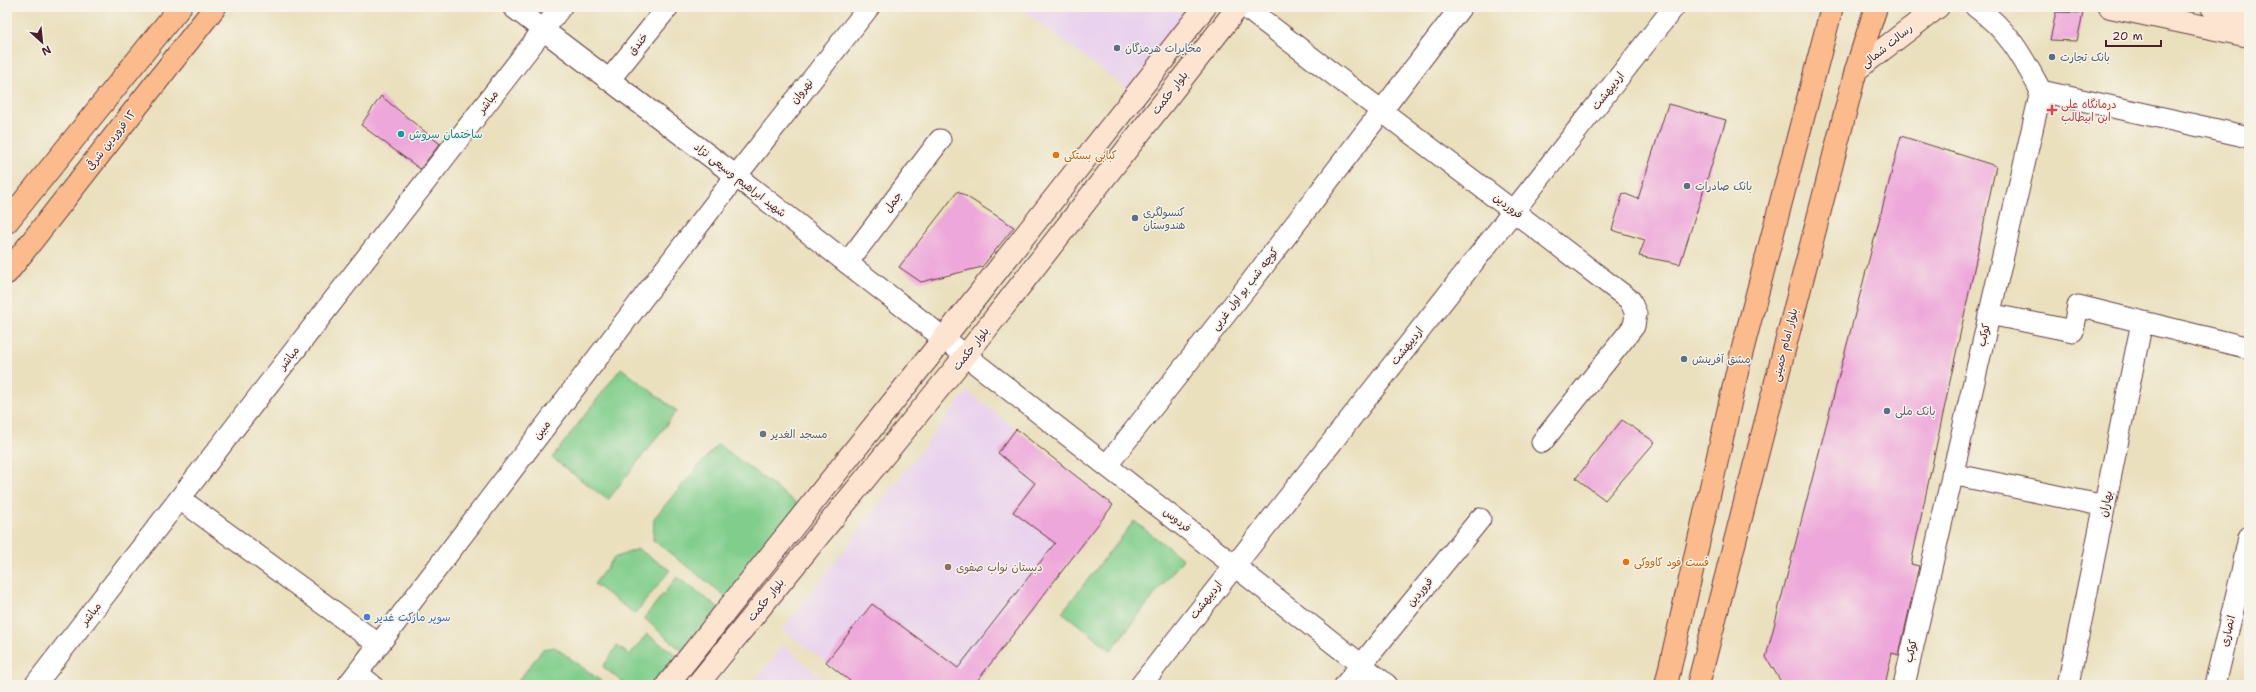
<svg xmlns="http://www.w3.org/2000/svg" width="2256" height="692" font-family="'Shantell Sans','Playpen Sans Arabic',sans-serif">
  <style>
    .built { fill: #e9d2ee }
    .green { fill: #81ce8c; stroke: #66765c }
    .building { fill: #eea7da }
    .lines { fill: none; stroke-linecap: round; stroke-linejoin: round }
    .street-casing { stroke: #623c41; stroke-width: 23 }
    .secondary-casing { stroke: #623c41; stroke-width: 24 }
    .primary-casing { stroke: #623c41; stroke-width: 24 }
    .street { stroke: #fff; stroke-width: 21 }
    .secondary { stroke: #fde4d1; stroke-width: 22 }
    .primary { stroke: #fbbb8d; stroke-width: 22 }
    .service-dot { fill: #5c6f8a; stroke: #f7f3e8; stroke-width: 1.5 }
    .health-dot { fill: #e0444e; stroke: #f7f3e8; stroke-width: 1.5 }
    .culture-dot { fill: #0f9aa8; stroke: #f7f3e8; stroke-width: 1.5 }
    .food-dot { fill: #e8710a; stroke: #f7f3e8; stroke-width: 1.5 }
    .worship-dot { fill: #6b7280; stroke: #f7f3e8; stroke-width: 1.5 }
    .education-dot { fill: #8d6e63; stroke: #f7f3e8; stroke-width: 1.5 }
    .shop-dot { fill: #3f7fe0; stroke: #f7f3e8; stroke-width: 1.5 }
    .labels { text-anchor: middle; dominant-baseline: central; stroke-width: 3; stroke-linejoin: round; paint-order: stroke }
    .street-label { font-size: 11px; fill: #4a1f2b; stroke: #f7f3e8 }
    .service-label { font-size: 11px; fill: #4e5e75; stroke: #f7f3e8; text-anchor: start }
    .health-label { font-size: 11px; fill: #be3a42; stroke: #f7f3e8; text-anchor: start }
    .culture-label { font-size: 11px; fill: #0d838f; stroke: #f7f3e8; text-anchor: start }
    .food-label { font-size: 11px; fill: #c56008; stroke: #f7f3e8; text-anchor: start }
    .worship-label { font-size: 11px; fill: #5b616d; stroke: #f7f3e8; text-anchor: start }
    .education-label { font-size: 11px; fill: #785e54; stroke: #f7f3e8; text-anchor: start }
    .shop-label { font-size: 11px; fill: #366cbe; stroke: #f7f3e8; text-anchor: start }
  </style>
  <rect width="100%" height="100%" fill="#f7f3e8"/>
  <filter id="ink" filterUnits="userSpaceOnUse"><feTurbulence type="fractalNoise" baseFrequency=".025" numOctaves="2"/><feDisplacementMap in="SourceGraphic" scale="8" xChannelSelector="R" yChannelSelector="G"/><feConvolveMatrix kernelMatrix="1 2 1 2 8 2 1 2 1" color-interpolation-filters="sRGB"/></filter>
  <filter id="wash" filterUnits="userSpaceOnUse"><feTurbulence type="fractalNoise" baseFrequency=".012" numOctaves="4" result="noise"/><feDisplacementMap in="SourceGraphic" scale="16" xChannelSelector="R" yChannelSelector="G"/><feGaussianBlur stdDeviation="0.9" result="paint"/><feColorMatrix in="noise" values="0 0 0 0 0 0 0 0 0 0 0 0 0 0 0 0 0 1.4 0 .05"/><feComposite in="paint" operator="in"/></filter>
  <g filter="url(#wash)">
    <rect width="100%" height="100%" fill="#eae0be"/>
    <!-- built -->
    <path class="built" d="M 1018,7 L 1193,7 L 1128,90 Z
      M 967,391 L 1113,505 L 974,685 L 855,685 L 783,629 Z
      M 783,644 L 829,685 L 753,685 Z"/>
    <!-- green -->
    <path class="green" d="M 621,368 L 677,411 L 608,500 L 552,458 Z
      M 718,444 L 799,505 L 728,598 L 653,540 L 654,518 Z
      M 1134,521 L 1183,559 L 1111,650 L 1062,612 Z
      M 638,549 L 670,570 L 635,614 L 594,584 L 614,558 Z
      M 677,577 L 719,608 L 682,651 L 644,618 Z
      M 647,634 L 678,656 L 655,685 L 627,685 L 603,667 L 617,646 L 630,655 Z
      M 555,647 L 606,685 L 515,685 L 543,649 Z"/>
    <g id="blocks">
      <!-- building -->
      <path class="building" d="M 2056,12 L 2083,13 L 2077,41 L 2050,40 Z
        M 381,96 L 440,144 L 420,169 L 361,125 Z
        M 1668,104 L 1726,120 L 1680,264 L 1639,256 L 1645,240 L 1612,230 L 1623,193 L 1638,199 Z
        M 1901,136 L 1996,166 L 1911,564 L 1919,566 L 1899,655 L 1892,653 L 1885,685 L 1783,685 L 1766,657 Z
        M 958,191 L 1014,227 L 982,267 L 921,282 L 899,267 Z
        M 1622,420 L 1655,442 L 1605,500 L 1576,478 Z
        M 1016,429 L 1113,505 L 974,685 L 855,685 L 826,662 L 872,604 L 958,668 L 1055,543 L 1013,512 L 1035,483 L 998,453 Z"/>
    </g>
  </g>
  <g filter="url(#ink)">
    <use href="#blocks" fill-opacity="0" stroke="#623c41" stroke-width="1"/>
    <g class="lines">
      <!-- street casing -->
      <g class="street-casing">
        <path id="street" d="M 513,7 L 736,176 L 1387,685
          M 1245,7 L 1630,300 L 1636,314 L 1634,326 L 1542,442
          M 609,80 L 668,7
          M 2041,91 L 2249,137
          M 847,263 L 940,140
          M 1989,314 L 2073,331 L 2078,306 L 2249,348
          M 1107,465 L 1251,282 L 1461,7
          M 1952,474 L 2105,506
          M 180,499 L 378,644
          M 2249,537 L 2241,576 L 2249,579
          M 357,673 L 372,685
          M 35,685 L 561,7
          M 348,685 L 736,176 L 869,7
          M 1141,685 L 1674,7
          M 1345,685 L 1480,519
          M 1904,685 L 2041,91 C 2022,56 2009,31 1976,7
          M 2068,685 L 2142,322
          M 2215,685 L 2241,576"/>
      </g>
      <!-- secondary casing -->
      <g class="secondary-casing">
        <path id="secondary" d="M 2110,7 L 2249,36
          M 2212,7 L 2249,16
          M 1856,70 L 1938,7
          M 667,685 L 944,338 L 1205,7
          M 697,685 L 966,355 L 1238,7"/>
      </g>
      <!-- primary casing -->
      <g class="primary-casing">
        <path id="primary" d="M 7,222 L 180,7
          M 7,273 L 215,7
          M 1666,685 L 1740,359 L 1832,7
          M 1698,685 L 1856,70 L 1876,7"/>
      </g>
      <!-- street -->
      <use href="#street" class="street"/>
      <!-- secondary -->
      <use href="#secondary" class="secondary"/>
      <!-- primary -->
      <use href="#primary" class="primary"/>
    </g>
  </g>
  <!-- markers -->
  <g class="service-dot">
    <circle cx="1117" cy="48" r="4"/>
    <circle cx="2052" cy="57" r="4"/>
    <circle cx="1687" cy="186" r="4"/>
    <circle cx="1135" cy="218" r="4"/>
    <circle cx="1684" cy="359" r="4"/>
    <circle cx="1887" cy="411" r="4"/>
  </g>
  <path class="health-dot" d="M2050 104h4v4h4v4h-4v4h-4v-4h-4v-4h4z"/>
  <circle class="culture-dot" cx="401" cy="134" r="4"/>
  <g class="food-dot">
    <circle cx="1056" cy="155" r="4"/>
    <circle cx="1626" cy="562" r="4"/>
  </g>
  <circle class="worship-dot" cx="763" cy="434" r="4"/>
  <circle class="education-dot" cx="948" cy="567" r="4"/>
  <circle class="shop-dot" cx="367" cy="617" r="4"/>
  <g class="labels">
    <!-- street labels -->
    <g class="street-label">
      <text transform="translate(638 44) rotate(-51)">خندق</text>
      <text transform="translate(1887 46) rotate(-39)">رسالت شمالی</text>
      <text transform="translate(802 91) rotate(-52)">نهروان</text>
      <text transform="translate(1608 91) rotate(-52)">اردیبهشت</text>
      <text transform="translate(1170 93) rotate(-52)">بلوار حکمت</text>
      <text transform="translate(488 102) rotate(-52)">مباشر</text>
      <text transform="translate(111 140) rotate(-52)">١٢ فروردین شرقی</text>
      <text transform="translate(740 180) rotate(38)">شهید ابراهیم وسیعی نژاد</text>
      <text transform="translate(893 202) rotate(-53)">جمل</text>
      <text transform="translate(1508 206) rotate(37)">فروردین</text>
      <text transform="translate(1245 289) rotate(-52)">کوچه شب بو اول غربی</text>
      <text transform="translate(1984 335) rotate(-77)">کوکب</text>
      <text transform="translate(1785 345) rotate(-76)">بلوار امام خمینی</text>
      <text transform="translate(1407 346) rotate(-52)">اردیبهشت</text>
      <text transform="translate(971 349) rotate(-52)">بلوار حکمت</text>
      <text transform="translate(289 358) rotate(-52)">مباشر</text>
      <text transform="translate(542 430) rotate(-53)">مبین</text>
      <text transform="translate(2106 504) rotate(-78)">بهاران</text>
      <text transform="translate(1177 520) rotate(38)">فردوس</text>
      <text transform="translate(1420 592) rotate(-51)">فروردین</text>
      <text transform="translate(766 600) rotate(-51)">بلوار حکمت</text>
      <text transform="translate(1206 600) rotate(-52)">اردیبهشت</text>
      <text transform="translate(91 614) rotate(-52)">مباشر</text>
      <text transform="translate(2228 631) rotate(-77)">انصاری</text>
      <text transform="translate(1911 651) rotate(-77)">کوکب</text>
    </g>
    <!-- service labels -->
    <g class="service-label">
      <text x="1125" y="48">مخابرات هرمزگان</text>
      <text x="2060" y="57">بانک تجارت</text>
      <text x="1695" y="186">بانک صادرات</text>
      <text x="1143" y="212">کنسولگری<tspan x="1143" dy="13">هندوستان</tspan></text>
      <text x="1692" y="359">مشق آفرینش</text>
      <text x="1895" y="411">بانک ملی</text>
    </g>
    <!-- health labels -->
    <g class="health-label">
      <text x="2061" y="104">درمانگاه علی<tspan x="2061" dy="13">ابن ابیطالب</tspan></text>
    </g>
    <!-- culture labels -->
    <g class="culture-label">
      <text x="409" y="134">ساختمان سروش</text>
    </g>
    <!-- food labels -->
    <g class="food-label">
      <text x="1064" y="155">کبابی بستکی</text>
      <text x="1634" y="562">فست فود کاووکی</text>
    </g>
    <!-- worship labels -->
    <g class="worship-label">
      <text x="771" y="434">مسجد الغدیر</text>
    </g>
    <!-- education labels -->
    <g class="education-label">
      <text x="956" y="567">دبستان نواب صفوی</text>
    </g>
    <!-- shop labels -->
    <g class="shop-label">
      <text x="375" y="617">سوپر مارکت غدیر</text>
    </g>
  </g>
  <!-- margin -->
  <rect width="2256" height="692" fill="none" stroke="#f7f3e8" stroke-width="24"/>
  <!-- north arrow -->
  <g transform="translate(42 42) rotate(153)" stroke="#f7f3e8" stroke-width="3" paint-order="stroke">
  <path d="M0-3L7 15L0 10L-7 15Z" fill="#4a1f2b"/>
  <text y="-6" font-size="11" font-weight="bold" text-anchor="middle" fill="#4a1f2b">N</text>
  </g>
  <!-- scale -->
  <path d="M2106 40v6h55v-6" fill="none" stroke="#4a1f2b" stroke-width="2"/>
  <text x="2112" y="40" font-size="12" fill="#4a1f2b" stroke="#f7f3e8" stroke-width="3" paint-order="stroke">20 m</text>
</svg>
